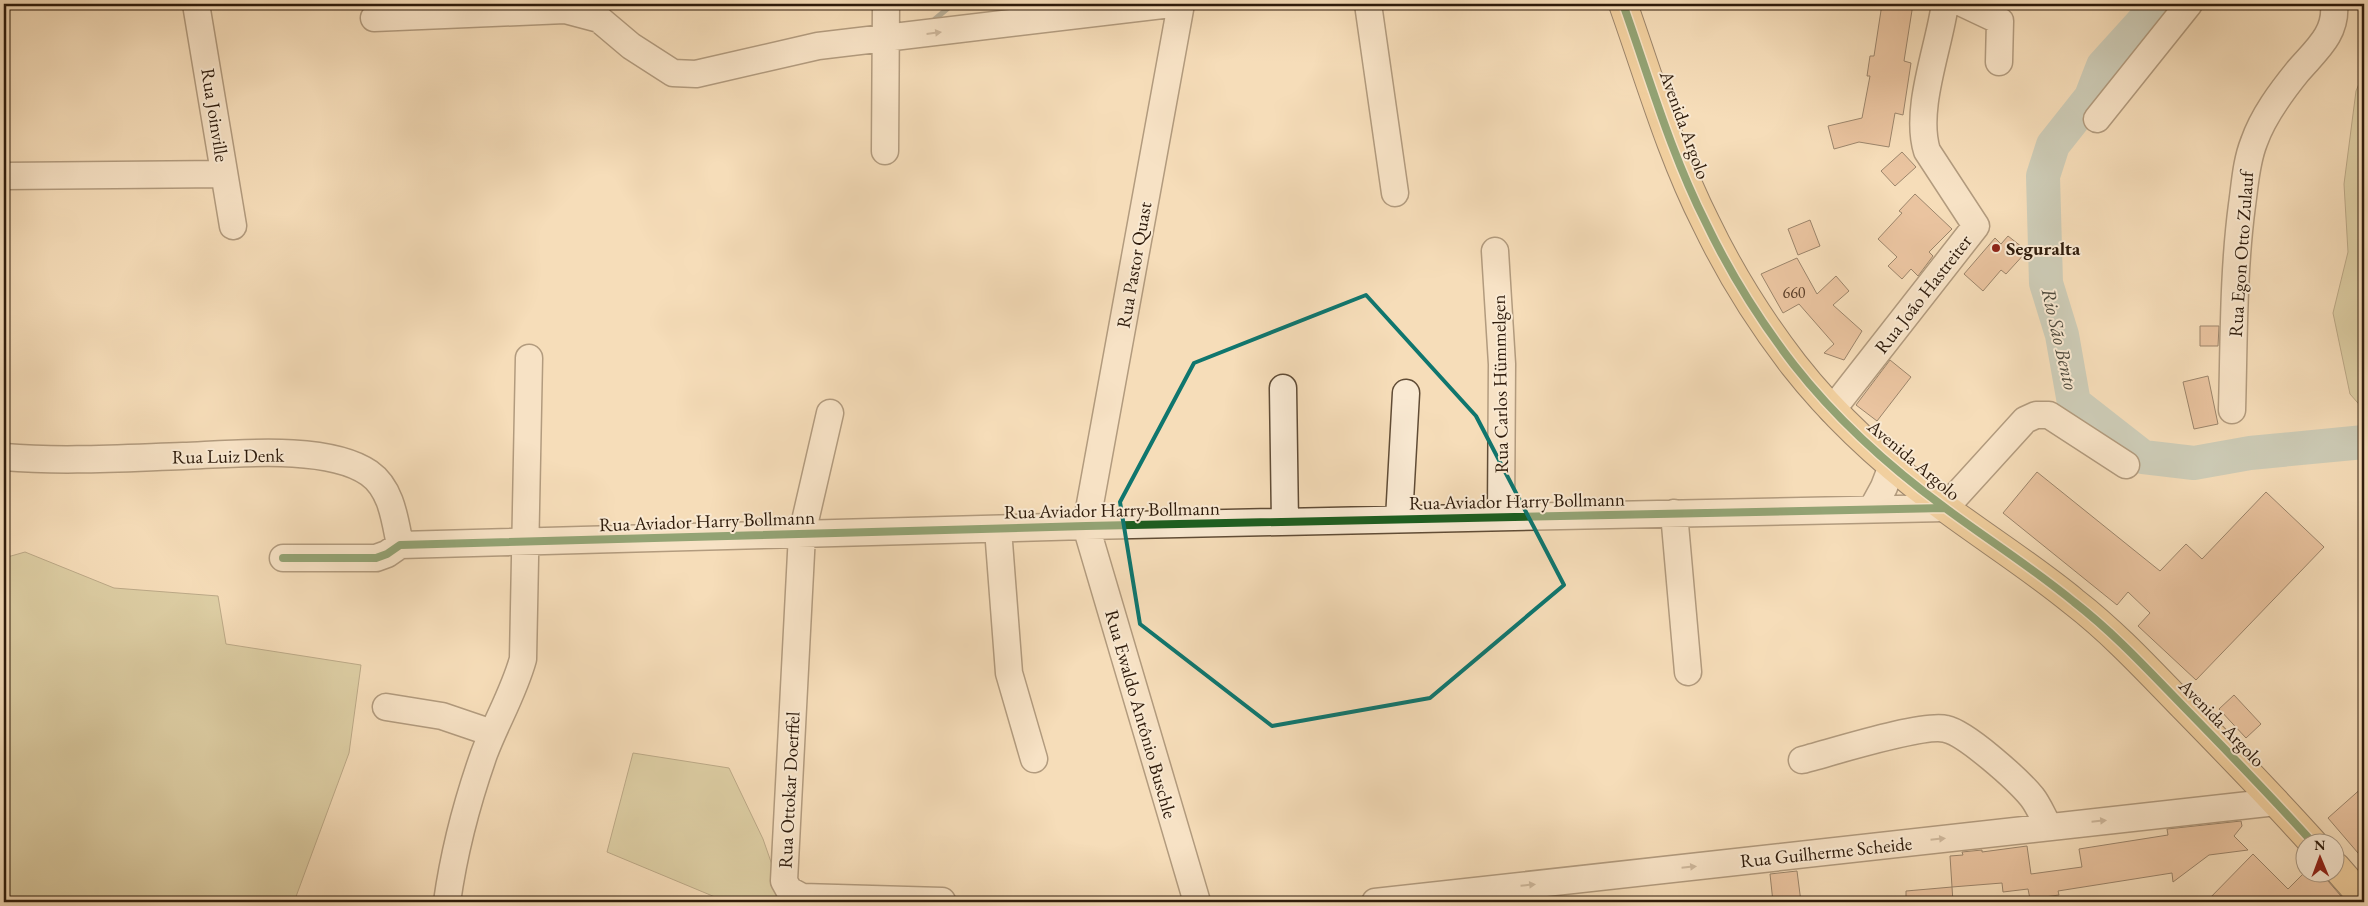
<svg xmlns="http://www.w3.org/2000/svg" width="2368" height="906" font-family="'EB Garamond',serif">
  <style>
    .green { fill: #c1bf8c; stroke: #786d4c }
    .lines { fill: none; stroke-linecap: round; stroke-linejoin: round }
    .stream { stroke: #717b71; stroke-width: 5.5 }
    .river { stroke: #9dbbb5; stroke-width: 34 }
    .building { fill: #dca781; stroke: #2e1b0b }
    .minor-casing { stroke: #604c36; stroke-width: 29 }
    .major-casing { stroke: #2e1b0b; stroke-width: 30 }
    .minor { stroke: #f9e9d2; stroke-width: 26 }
    .major { stroke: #ebbe7c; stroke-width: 28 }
    .cycleway-casing { stroke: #f9e9d2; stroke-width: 11 }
    .cycleway { stroke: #1b5e20; stroke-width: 8 }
    .oneway { fill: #9e8c78 }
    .marked { fill: none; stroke: #0f766e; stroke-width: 4; stroke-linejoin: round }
    .poi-dot { fill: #8f2418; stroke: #f9e9d2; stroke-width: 2 }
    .labels { text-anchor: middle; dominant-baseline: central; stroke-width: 4; stroke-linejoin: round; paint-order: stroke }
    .number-label { font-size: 16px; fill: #5a3e28 }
    .street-label { font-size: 19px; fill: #2e1b0b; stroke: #f9e9d2 }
    .poi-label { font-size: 19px; font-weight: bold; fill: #2e1b0b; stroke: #f9e9d2; text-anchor: start }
    .water-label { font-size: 20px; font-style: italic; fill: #4f4b3e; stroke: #f9e9d2 }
  </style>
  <rect width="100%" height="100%" fill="#f6ddb9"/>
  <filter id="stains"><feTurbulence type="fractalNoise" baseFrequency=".004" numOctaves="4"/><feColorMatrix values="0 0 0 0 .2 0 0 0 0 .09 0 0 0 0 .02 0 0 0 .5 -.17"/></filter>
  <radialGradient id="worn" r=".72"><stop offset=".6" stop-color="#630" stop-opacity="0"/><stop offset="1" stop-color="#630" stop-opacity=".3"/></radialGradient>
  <!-- green -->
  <path class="green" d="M 2364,72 L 2364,410 L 2350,394 L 2333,313 L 2348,252 L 2344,184 L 2356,91 Z
    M 25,552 L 114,588 L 218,596 L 226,644 L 361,665 L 349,753 L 294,902 L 4,902 L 4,558 Z
    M 633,753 L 729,768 L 763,839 L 785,902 L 727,902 L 607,852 Z"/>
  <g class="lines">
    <!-- stream -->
    <path class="stream" d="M 935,19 L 953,4"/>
    <!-- river -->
    <path class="river" d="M 2159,4 L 2103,66 L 2091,97 L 2053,145 L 2043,176 L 2046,283 L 2062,335 L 2074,403 L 2143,457 L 2194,463 L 2250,453 L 2364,442"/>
  </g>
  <!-- building -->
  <path class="building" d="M 1882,4 L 1913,4 L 1904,61 L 1911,63 L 1903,115 L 1895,113 L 1889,147 L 1859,142 L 1834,149 L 1828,126 L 1862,118 L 1870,76 L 1867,76 L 1870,56 L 1874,56 Z
    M 1902,152 L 1916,167 L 1895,186 L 1881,171 Z
    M 1915,194 L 1952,229 L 1929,252 L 1933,256 L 1918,276 L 1911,269 L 1902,279 L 1888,266 L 1897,257 L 1878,239 L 1902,213 L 1899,211 Z
    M 1810,220 L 1820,246 L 1798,255 L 1788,229 Z
    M 2008,236 L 2027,251 L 2006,274 L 2001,270 L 1983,291 L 1964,274 L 1995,238 L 2001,244 Z
    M 1797,258 L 1817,294 L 1836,276 L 1849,291 L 1833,305 L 1862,331 L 1844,360 L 1824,353 L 1834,344 L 1799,304 L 1783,313 L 1761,274 Z
    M 2200,326 L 2219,326 L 2218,346 L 2200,346 Z
    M 1890,360 L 1911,377 L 1877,421 L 1856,405 Z
    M 2208,376 L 2218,424 L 2194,429 L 2183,382 Z
    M 2037,472 L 2160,571 L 2186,544 L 2202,559 L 2266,492 L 2324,547 L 2196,680 L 2138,626 L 2150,613 L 2128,592 L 2117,605 L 2003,513 Z
    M 2234,695 L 2261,724 L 2246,738 L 2219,709 Z
    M 2364,786 L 2364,860 L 2328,818 Z
    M 2241,821 L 2242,826 L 2234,836 L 2248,850 L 2209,855 L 2173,882 L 2172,873 L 2058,891 L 2059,895 L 2030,899 L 2028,889 L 2003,892 L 2002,883 L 1952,887 L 1950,856 L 1963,855 L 1962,852 L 1982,850 L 1982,852 L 2027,846 L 2031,874 L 2082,867 L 2079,849 L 2168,835 L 2167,829 Z
    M 2253,854 L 2288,889 L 2303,874 L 2322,874 L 2346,902 L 2206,902 Z
    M 1797,871 L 1801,902 L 1773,902 L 1770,874 Z
    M 1952,887 L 1953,902 L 1906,902 L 1906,891 Z"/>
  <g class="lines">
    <!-- minor casing -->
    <g class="minor-casing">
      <path id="minor" d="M 196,4 L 233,226
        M 1181,4 L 1086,526 L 1197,902
        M 1368,4 L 1395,193
        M 1964,4 L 2000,21 L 1999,62
        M 374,18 L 565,10 L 599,19 L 631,46 L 673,73 L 696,74 L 818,46 L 1171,4
        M 2097,119 L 2189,4
        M 885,151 L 886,4
        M 4,176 L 224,174
        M 1495,251 L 1502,364 L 1501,517
        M 1283,388 L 1285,522
        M 1832,410 L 1976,226 L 1927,151 C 1914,109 1939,48 1945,4
        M 2232,410 C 2234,342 2233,273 2242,205 C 2245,184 2246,162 2254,142 C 2263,116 2281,92 2298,71 C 2316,50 2337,34 2334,4
        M 830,413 L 802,534 L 784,881 L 789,890 L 802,897 L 942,901
        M 4,457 C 62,462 124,458 183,456 C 233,454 327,444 369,473 C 392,489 395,521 400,545
        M 1872,509 L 1884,487 L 1892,466
        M 1674,513 L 1688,672
        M 1399,519 L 1406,393
        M 998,529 L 1009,673 L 1034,759
        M 283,558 L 376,558 L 387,554 L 400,545 L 1086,526 L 1945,508 L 2025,420 L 2036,415 L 2049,415 L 2126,465
        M 386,707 L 442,716 L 492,733
        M 1802,760 C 1830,753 1923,723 1946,729 C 1966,733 2018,780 2032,797 C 2039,806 2043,817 2049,827
        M 447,902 C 454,852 467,802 484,754 C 496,722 514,692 523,659 L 529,358
        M 1375,902 L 2276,802"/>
    </g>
    <!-- major casing -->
    <g class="major-casing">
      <path id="major" d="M 1623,4 C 1649,77 1671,154 1706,223 C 1730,273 1760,321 1794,365 C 1837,420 1892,469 1948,510 C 1990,541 2034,569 2074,602 C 2114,633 2148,670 2183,706 C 2227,751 2272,797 2314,844
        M 2336,867 L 2364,899"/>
    </g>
    <!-- minor -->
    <use href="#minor" class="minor"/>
    <!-- major -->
    <use href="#major" class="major"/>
    <!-- cycleway casing -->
    <g class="cycleway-casing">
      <path id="cycleway" d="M 1623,4 C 1649,77 1671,154 1706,223 C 1730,273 1760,321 1794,365 C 1837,420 1892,469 1948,510 C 1990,541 2034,569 2074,602 C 2114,633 2148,670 2183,706 C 2227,751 2272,797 2314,844
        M 283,558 L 376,558 L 387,554 L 400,545 L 1086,526 L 1945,508"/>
    </g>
    <!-- cycleway -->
    <use href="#cycleway" class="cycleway"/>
  </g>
  <!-- one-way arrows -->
  <defs><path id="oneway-solid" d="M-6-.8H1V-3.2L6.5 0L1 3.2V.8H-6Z" transform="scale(1.25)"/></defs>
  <g class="oneway">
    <use href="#oneway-solid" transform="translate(934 33) rotate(-7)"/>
    <use href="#oneway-solid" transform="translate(2099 821) rotate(-6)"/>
    <use href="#oneway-solid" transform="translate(1938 839) rotate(-6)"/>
    <use href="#oneway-solid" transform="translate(1689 867) rotate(-6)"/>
    <use href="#oneway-solid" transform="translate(1528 885) rotate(-6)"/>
  </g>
  <!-- marked area -->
  <path d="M0 0H2368V906H0ZM 1366,295 L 1476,416 L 1564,585 L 1430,698 L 1272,726 L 1140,624 L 1120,502 L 1194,363 Z" fill="#f6ddb9" fill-opacity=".55" fill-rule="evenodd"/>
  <path class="marked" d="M 1366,295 L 1476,416 L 1564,585 L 1430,698 L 1272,726 L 1140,624 L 1120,502 L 1194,363 Z"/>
  <!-- markers -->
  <circle class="poi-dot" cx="1996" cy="248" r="5"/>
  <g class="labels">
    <!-- number labels -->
    <g class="number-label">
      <text x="1794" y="292">660</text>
    </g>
    <!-- street labels -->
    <g class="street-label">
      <text transform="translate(215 115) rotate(81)">Rua Joinville</text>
      <text transform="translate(1685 125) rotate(70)">Avenida Argolo</text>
      <text transform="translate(2241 254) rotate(-86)">Rua Egon Otto Zulauf</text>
      <text transform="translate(1134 265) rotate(-80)">Rua Pastor Quast</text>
      <text transform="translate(1923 294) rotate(-52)">Rua João Hastreiter</text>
      <text transform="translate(1500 384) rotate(-91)">Rua Carlos Hümmelgen</text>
      <text transform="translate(228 456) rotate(-1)">Rua Luiz Denk</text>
      <text transform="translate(1914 460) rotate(40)">Avenida Argolo</text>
      <text transform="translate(1517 501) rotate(-1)">Rua Aviador Harry Bollmann</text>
      <text transform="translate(1112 510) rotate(-1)">Rua Aviador Harry Bollmann</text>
      <text transform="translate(707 521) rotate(-2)">Rua Aviador Harry Bollmann</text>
      <text transform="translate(1141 714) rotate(74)">Rua Ewaldo Antônio Buschle</text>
      <text transform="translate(2222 723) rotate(46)">Avenida Argolo</text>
      <text transform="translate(789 790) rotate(-87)">Rua Ottokar Doerffel</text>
      <text transform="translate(1826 852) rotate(-6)">Rua Guilherme Scheide</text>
    </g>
    <!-- poi labels -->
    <g class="poi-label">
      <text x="2006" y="248">Seguralta</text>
    </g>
    <!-- water labels -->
    <g class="water-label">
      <text transform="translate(2060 339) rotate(77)">Rio São Bento</text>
    </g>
  </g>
  <!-- margin -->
  <rect width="2368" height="906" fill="none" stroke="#f6ddb9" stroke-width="20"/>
  <rect x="5" y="5" width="2358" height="896" fill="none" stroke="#2e1b0b" stroke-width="2.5"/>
  <rect x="10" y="10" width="2348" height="886" fill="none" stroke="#2e1b0b"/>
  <!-- north arrow -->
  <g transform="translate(2320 858) rotate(359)"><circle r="24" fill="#f9e9d2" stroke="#a89782"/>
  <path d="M0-4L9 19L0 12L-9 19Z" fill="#8f2418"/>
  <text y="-8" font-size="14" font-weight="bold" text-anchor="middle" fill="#2e1b0b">N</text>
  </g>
  <rect width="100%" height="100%" filter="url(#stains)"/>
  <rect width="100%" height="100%" fill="url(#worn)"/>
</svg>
